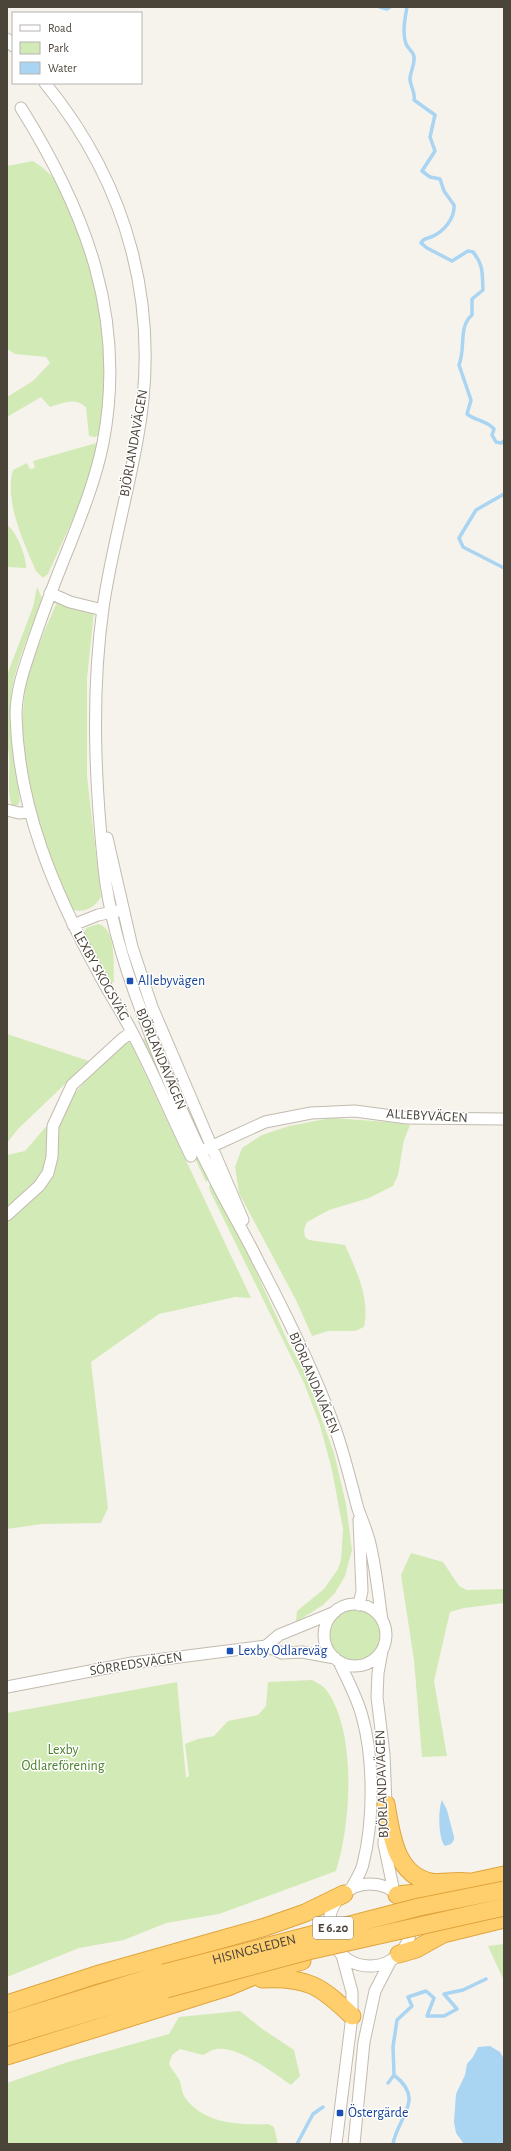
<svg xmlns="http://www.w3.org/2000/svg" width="511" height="2151" font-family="'Alegreya Sans',sans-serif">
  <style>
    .green { fill: #d2eab5 }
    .water { fill: #a9d4f2 }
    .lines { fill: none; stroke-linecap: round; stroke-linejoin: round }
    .stream { stroke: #a9d4f2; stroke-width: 3.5 }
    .minor-casing { stroke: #c2bbae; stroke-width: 13 }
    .highway-casing { stroke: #e0a43c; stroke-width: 19 }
    .minor { stroke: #fff; stroke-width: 11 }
    .highway { stroke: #ffcf6e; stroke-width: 17 }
    .highway-bridge-casing { stroke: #e0a43c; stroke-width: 19; stroke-linecap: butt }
    .highway-bridge { stroke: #ffcf6e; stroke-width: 17 }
    .transit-dot { fill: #1a4fb4; stroke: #fff; stroke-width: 1.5 }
    .labels { text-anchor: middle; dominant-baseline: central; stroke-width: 3; stroke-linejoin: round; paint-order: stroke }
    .shield { fill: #fff; stroke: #817c74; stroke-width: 1 }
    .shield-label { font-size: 13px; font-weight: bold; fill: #4b4439 }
    .street-label { font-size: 14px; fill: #4b4439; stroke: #fff }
    .transit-label { font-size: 14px; fill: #164399; stroke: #fff; text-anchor: start }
    .park-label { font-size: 14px; fill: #4a7f2a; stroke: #fff }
  </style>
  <rect width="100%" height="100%" fill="#f6f3ec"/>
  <!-- green -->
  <path class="green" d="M 33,161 C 46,169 57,180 64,193 C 87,242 106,326 105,379 C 105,397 102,416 100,434 L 95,437 L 89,436 L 86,407 C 74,397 64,403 50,407 L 41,397 L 7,417 L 7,397 L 33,381 L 50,363 L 46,357 L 15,354 L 7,349 L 7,166 Z
    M 100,442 L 78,511 L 76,512 L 48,574 L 43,578 L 36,571 C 24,543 4,501 13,470 L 27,463 L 30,469 L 35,468 L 33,461 Z
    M 7,525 C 16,530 27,558 26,568 L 7,567 Z
    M 37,587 L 42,598 C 32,628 18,657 12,688 C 6,724 15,765 20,801 L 18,805 L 12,807 C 5,786 13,764 7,744 L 7,675 L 33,607 Z
    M 57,602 L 94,612 L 87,678 L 87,776 L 101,897 C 94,908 84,914 71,909 C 41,847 16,770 24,700 C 27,666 44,633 57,602 Z
    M 98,924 C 117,928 113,966 114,982 L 108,984 L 84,934 L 86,928 Z
    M 7,1034 L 89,1061 L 18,1129 L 7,1143 Z
    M 146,1038 L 209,1179 L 206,1182 L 140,1041 Z
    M 130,1042 L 251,1298 L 235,1297 L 159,1314 L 91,1362 L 108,1508 L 101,1523 L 42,1524 L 7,1529 L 7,1155 L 25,1151 L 94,1071 L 121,1043 Z
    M 331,1118 L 388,1122 L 410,1125 L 404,1140 L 398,1175 L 393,1186 L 369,1198 L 329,1210 L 307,1222 L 304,1230 L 305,1237 L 309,1240 L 345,1245 C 357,1272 370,1298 364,1327 L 355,1331 L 328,1331 L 312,1336 L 296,1300 L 239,1193 L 235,1167 L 242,1148 L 262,1135 L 289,1126 Z
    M 212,1184 L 240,1236 L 288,1342 L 305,1373 L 334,1453 L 346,1504 L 352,1550 L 345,1576 L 335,1593 L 323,1605 L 296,1622 L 297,1611 L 324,1589 L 338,1569 L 341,1560 L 343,1529 L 332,1470 L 320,1425 L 304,1383 L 210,1191 L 209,1186 Z
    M 411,1553 L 443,1562 L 459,1586 L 467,1590 L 504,1589 L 504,1603 L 464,1608 L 450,1612 L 434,1681 L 447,1756 L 422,1757 L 414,1660 L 401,1575 Z
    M330 1635a25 25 0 1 1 50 0a25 25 0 1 1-50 0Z
    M 312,1680 C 317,1683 324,1686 327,1691 C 357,1733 351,1824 336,1871 L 219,1914 L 166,1923 L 124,1940 L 79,1948 L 7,1977 L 7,1713 L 177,1682 L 186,1778 L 189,1776 L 185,1744 L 198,1739 L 214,1736 L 228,1721 L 258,1715 L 266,1706 L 268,1682 Z
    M 504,1944 L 504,1981 L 488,1946 Z
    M 240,2011 L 261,2028 L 294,2050 L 300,2076 L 291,2085 C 274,2073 238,2046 217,2049 C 213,2049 207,2053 203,2055 L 180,2049 L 172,2055 L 169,2064 C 172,2070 178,2076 180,2082 C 182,2088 182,2094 186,2099 C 205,2124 240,2125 268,2124 L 274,2127 L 278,2144 L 7,2144 L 7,2083 L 68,2062 L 169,2034 L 179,2017 Z"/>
  <!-- water -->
  <path class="water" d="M 442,1800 L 447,1810 L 454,1837 L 454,1840 L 451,1844 L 445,1846 C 438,1839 438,1809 442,1800 Z
    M 490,2046 L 500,2052 L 504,2059 L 504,2144 L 464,2144 L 456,2133 L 454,2122 L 456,2094 L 465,2075 L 467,2064 L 473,2057 L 478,2047 Z"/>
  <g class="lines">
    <!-- stream -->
    <path class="stream" d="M 380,7 L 387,9 L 390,7
      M 407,7 C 405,18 402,33 406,44 C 408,49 414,52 414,57 C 415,65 410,72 410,79 C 410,86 416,93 414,100 L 435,115 L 430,137 L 435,151 L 422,171 L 430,177 L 440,179 L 444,191 L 454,205 C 455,218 444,232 431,237 C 426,239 423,238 421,243 L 427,248 L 452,261 L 468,251 L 473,252 C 484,265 482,274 483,290 L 472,299 L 472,315 C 458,327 466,347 459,365 L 471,400 L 467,414 C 476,421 486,420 494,429 L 492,435 L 496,442 L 501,443 L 504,441
      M 504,494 L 476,510 L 459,538 L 463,547 L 504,568
      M 388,2083 L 394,2075
      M 297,2144 L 313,2114 L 323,2107
      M 393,2144 C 398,2116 426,2100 394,2075 L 393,2047 L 397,2020 L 412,2006 L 408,1997 L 426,1991 L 434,1998 L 427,2016 L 444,2016 L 457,2009 L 444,1994 L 463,1990 L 486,1979"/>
    <!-- minor casing -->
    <g class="minor-casing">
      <path id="minor" d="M 7,39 L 13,46
        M 45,83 C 129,186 162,309 137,441 C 127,497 111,552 103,608 C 91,695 95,782 104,868 C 109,917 124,965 141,1010 C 162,1068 187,1126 216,1182 C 229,1208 245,1234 258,1261 C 287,1316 315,1373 336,1431 C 345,1457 351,1483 358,1509 C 362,1520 366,1529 369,1540 C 376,1566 378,1594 382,1620
        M 21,108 C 86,212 127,318 103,443 C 96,478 83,511 70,544 C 57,576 45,607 34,639 C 26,664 16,688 16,715 C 18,807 54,891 97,970 C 108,992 122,1012 133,1034 C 154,1074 171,1115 191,1156
        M 50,593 L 70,602 L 103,610
        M 7,810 L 19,813 L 30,812
        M 107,838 L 132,947 L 152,1007 L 243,1220
        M 73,925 L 98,915 L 118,911
        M 206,1149 L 265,1122 L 311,1113 L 355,1111 L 407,1118 L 504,1119
        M 7,1215 L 39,1186 L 48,1173 L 52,1157 L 53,1126 L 72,1085 L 122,1039 L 132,1032
        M324 1635a31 31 0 1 1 62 0a31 31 0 1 1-62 0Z
        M 359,1605 L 362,1591 L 359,1520
        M 266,1646 L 282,1653 L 302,1652 L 335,1658
        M 382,1651 L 378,1673 L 377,1697 L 384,1754 L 386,1804 L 384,1844 L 394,1892
        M 339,1662 C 347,1679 357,1697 362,1716 C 374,1758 374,1821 363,1864 C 361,1873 355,1881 351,1889
        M 7,1687 L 132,1663 L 266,1646 L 279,1635 L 335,1612
        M329 1925a41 41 0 1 1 82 0a41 41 0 1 1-82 0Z
        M 336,2144 L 352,2016 L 352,1992 L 342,1955
        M 354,2144 L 364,2042 L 375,1991 L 391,1960"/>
    </g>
    <!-- highway casing -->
    <g class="highway-casing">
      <path id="highway" d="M 386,1804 C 391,1833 395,1875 431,1882 C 442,1884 454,1880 468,1882
        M 397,1895 L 426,1892 L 504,1875
        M 399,1954 L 416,1949 L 443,1934 L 504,1919
        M 262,1979 C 307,1977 320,1985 352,2016
        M 7,2004 L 96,1975 L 265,1927 L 305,1913 L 344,1894
        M 7,2022 L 164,1973
        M 7,2037 L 166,1989
        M 7,2056 L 228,1987 L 261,1973 L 302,1961"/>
    </g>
    <!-- minor -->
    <use href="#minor" class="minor"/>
    <!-- highway -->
    <use href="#highway" class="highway"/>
    <!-- highway-bridge casing -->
    <g class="highway-bridge-casing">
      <g id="highway-bridge">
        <path id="s1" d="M 164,1973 L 419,1907 L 504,1890"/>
        <path d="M 166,1989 L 308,1951 L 504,1907"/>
      </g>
    </g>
    <!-- highway-bridge -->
    <use href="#highway-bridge" class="highway-bridge"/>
  </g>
  <!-- markers -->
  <g class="transit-dot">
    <rect x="126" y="977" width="8" height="8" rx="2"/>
    <rect x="226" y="1647" width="8" height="8" rx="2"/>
    <rect x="336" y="2109" width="8" height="8" rx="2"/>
  </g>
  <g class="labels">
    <!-- shield labels -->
    <rect class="shield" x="313" y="1917" width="40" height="22" rx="3"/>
    <g class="shield-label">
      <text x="333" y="1928">E 6.20</text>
    </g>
    <!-- street labels -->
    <g class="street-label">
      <text transform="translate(134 443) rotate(-80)">BJÖRLANDAVÄGEN</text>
      <text transform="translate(101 976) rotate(61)">LEXBY SKOGSVÄG</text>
      <text transform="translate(161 1059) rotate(67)">BJÖRLANDAVÄGEN</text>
      <text transform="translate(427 1116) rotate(3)">ALLEBYVÄGEN</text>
      <text transform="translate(314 1383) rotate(67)">BJÖRLANDAVÄGEN</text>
      <text transform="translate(136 1664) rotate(-9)">SÖRREDSVÄGEN</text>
      <text transform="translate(382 1784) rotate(-92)">BJÖRLANDAVÄGEN</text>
      <text stroke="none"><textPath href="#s1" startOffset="93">HISINGSLEDEN</textPath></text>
    </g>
    <!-- transit labels -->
    <g class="transit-label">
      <text x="138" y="981">Allebyvägen</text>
      <text x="238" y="1651">Lexby Odlareväg</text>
      <text x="348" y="2113">Östergärde</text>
    </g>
    <!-- park labels -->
    <g class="park-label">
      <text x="63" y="1750">Lexby<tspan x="63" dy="16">Odlareförening</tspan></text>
    </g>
  </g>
  <!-- border -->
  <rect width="511" height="2151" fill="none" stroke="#4b4439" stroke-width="16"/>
  <!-- legend -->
  <rect x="12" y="12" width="130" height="72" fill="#ffffff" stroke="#b7b4b0"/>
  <rect x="20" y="25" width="20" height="6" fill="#ffffff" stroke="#b7b4b0"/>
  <text x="48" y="32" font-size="12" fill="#4b4439">Road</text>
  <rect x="20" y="42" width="20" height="12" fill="#d2eab5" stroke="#b7b4b0"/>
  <text x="48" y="52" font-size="12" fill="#4b4439">Park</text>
  <rect x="20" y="62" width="20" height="12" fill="#a9d4f2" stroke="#b7b4b0"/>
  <text x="48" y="72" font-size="12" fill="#4b4439">Water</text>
</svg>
